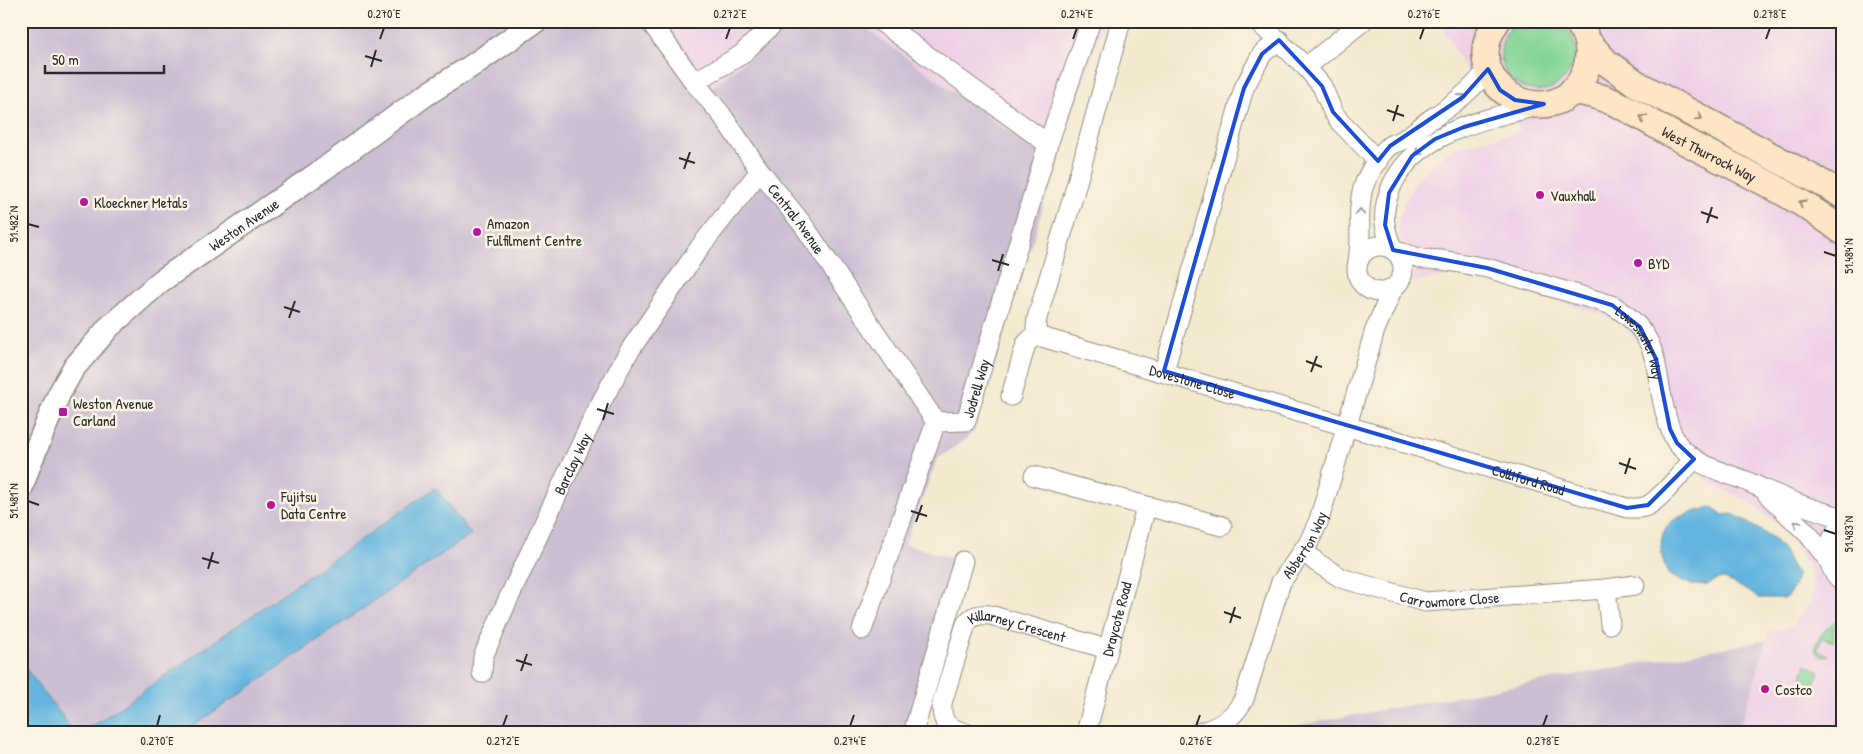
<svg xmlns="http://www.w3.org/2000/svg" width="1863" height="754" font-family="'Patrick Hand',sans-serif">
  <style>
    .built { fill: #eed0e7 }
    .industrial { fill: #ccbed3 }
    .green { fill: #82d496; stroke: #568060 }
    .water { fill: #63b5df; stroke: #477085 }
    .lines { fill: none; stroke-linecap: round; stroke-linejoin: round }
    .minor-casing { stroke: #8f8a7d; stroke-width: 21 }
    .tertiary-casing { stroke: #8f8a7d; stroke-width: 25 }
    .secondary-casing { stroke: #8f8a7d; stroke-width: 29 }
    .minor { stroke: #fff; stroke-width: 19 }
    .tertiary { stroke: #fff; stroke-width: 22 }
    .secondary { stroke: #fde5c5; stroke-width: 26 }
    .oneway { stroke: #a0a0a0 }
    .oneway2 { stroke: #948878 }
    .marked { fill: none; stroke: #1d4ed8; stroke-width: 4; stroke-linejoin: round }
    .ticks { fill: none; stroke: #2b2b2b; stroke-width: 2 }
    .poi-dot { fill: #b5179e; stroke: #fcf5e5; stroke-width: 2 }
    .labels { text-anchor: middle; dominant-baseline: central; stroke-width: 5; stroke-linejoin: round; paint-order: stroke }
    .street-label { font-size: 15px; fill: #2b2b2b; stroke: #fcf5e5 }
    .poi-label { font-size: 15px; fill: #2b2b2b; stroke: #fcf5e5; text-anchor: start }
    .neatline { fill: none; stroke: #2b2b2b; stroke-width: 2 }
    .ticks-label { font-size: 12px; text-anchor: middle; fill: #2b2b2b }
  </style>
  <rect width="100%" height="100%" fill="#fcf5e5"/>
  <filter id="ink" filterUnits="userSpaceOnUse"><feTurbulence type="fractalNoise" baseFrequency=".02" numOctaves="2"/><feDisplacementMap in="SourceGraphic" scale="10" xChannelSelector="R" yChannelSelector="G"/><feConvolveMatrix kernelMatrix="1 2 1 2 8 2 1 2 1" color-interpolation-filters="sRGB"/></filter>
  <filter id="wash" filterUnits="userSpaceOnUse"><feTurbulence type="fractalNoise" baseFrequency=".0096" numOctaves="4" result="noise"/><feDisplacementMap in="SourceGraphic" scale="20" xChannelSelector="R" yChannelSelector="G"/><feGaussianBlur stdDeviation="1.12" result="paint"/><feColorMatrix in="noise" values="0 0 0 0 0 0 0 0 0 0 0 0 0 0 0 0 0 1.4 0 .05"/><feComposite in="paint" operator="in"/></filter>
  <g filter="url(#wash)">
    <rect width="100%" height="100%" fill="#f3e9cf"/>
    <!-- built -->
    <path class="built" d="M 666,21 L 798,21 L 712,87 Z
      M 856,21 L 1104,21 L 1058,158 L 1030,147 Z
      M 1436,21 L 1842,21 L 1842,733 L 1738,733 L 1769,631 L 1782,630 L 1795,624 L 1810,601 L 1814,585 L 1807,565 L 1796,546 L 1775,523 L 1748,501 L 1710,483 L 1683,462 L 1660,436 L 1648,371 L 1640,344 L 1618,320 L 1463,272 L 1412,283 L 1418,254 L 1400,240 L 1397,223 L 1406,199 L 1417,180 L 1429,165 L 1455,148 L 1521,131 L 1462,64 L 1443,29 Z"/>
    <!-- industrial -->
    <path class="industrial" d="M 21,21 L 666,21 L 712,87 L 798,21 L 856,21 L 1030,147 L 1058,158 L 974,431 L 961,443 L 937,459 L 905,544 L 955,559 L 906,733 L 21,733 Z
      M 1767,640 L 1738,733 L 1255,733 Z"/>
    <!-- green -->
    <path class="green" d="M 1519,21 L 1557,21 C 1602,48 1556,117 1512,80 C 1505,74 1500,62 1501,53 C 1501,40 1507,27 1519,21 Z
      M 1779,148 L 1805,156 L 1842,171 L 1842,184 Z
      M 1838,619 L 1842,623 L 1842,628 L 1833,629 L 1834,642 L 1822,638 L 1817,651 L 1828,655 L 1822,657 L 1816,652 C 1813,638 1828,628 1838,619 Z
      M 1806,664 L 1820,672 L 1813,685 L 1802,677 Z"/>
    <!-- water -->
    <path class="water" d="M 435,488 L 471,534 L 183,733 L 83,733 Z
      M 1711,507 L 1722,515 L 1733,514 L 1773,538 L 1784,551 L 1797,576 L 1794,587 L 1786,598 L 1759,598 L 1734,583 L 1722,578 L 1715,580 L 1707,585 L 1692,585 L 1669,575 C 1661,560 1656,536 1670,523 C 1677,516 1701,510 1711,507 Z
      M 21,667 L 26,669 L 75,733 L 21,733 Z"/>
  </g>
  <g filter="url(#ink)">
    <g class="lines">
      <!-- minor casing -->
      <g class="minor-casing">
        <g id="minor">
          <path id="s1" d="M 650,21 L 694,82 L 721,114 L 760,171 L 804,226 L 936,422"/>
          <path d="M 880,21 L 1048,144"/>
          <path d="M 1257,21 L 1306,67 L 1322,86 L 1333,112 L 1340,122 L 1378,161"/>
          <path d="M 1306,67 L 1363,21"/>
          <path d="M 694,82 L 741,55 L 776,21"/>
          <path id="s2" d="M 1538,106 C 1485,119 1420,131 1393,183 C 1387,196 1383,210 1385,224 C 1386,233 1390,242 1393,250 L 1423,259 L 1442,260 L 1487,268 L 1612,305 C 1661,335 1653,363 1665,412 C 1668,423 1671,434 1677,443 C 1695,466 1722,471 1746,481 C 1777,495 1809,510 1842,517"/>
          <circle cx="1380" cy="269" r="23"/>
          <path d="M 1358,260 C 1363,235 1356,213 1363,188 C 1367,175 1379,155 1389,146 C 1393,143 1399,142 1403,140 C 1412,134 1420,127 1428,121 C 1453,104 1470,93 1488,69"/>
          <path id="s3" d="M 1038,336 L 1627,508 C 1634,508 1640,509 1647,506 C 1662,498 1682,472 1694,459"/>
          <path d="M 1164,371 L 1244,88 L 1262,54 L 1279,40"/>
          <path d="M 1011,396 L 1026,344 L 1031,339 L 1038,336 L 1036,329 L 1037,318 L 1073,197 L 1121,21"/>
          <path d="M 1034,476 L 1222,526"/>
          <path d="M 1767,494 L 1809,535 L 1829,561"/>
          <path d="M 1842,525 C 1826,541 1823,565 1842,581"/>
          <path id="s4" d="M 1303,550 L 1316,562 L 1341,578 L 1425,602 L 1606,589 L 1610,624"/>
          <path d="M 1606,589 L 1635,585"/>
          <path id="s5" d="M 862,630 L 936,422 L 966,421 L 1048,144 L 1091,21"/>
          <path id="s6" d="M 482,673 L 483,657 L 506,604 L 598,408 L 628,353 L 700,247 L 760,171"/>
          <path d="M 913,733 L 963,561"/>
          <path id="s7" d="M 966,733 C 948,728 941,724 942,703 L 966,624 C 972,615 980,614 990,615 L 1107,649"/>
          <path id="s8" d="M 1086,733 L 1146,507"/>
          <path id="s9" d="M 1198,733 C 1219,728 1234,718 1244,699 L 1281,582 L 1308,544 L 1319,520 L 1375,330 L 1393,288"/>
        </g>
      </g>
      <!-- tertiary casing -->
      <g class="tertiary-casing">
        <g id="tertiary">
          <path id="s10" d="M 21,489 L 31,461 L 59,394 L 73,369 L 109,327 L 161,281 L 324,169 L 424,96 L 473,65 L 536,21"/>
        </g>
      </g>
      <!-- secondary casing -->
      <g class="secondary-casing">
        <g id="secondary">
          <path d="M 1497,21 C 1451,86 1556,142 1585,72 C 1592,54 1588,36 1577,21"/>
          <path d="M 1587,41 L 1607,63 L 1637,84 L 1833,189 L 1842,195"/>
          <path id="s11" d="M 1572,91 C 1615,95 1648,123 1686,142 C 1739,170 1795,194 1842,231"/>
        </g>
      </g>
      <!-- minor -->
      <use href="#minor" class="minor"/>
      <!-- tertiary -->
      <use href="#tertiary" class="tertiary"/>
      <!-- secondary -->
      <use href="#secondary" class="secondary"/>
    </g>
    <!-- one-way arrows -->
    <defs><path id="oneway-chevron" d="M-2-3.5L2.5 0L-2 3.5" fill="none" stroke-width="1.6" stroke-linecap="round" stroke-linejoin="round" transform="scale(1.25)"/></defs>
    <g class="oneway">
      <use href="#oneway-chevron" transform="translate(1462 97) rotate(-39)"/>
      <use href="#oneway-chevron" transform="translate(1418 152) rotate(142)"/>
      <use href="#oneway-chevron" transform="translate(1360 212) rotate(-88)"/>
      <use href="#oneway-chevron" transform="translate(1797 524) rotate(-135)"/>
    </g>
    <g class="oneway2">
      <use href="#oneway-chevron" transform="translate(1699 117) rotate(28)"/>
      <use href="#oneway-chevron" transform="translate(1643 118) rotate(-150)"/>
      <use href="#oneway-chevron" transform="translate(1802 203) rotate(-149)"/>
    </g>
  </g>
  <!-- marked area -->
  <path class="marked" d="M 1279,40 L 1322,86 L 1333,112 L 1378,161 L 1390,146 L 1463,97 L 1488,69 L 1500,90 L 1515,100 L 1544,104 L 1464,127 L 1435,139 L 1412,156 L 1389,193 L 1385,225 L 1393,250 L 1487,268 L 1612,305 L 1640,327 L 1656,359 L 1670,429 L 1677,443 L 1694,459 L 1648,505 L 1627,508 L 1164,371 L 1244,88 L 1262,54 Z"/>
  <!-- ticks -->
  <path class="ticks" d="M 380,39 L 384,28M 726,39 L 730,28M 1073,39 L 1077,28M 1420,39 L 1424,28M 1766,39 L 1770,28M 365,56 L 382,61M 371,67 L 376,50M 1387,110 L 1404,116M 1393,121 L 1398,105M 679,158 L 695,163M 684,169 L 690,152M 1701,212 L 1718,218M 1707,223 L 1712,207M 28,224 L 39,227M 1824,252 L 1836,256M 992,260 L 1009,265M 998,271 L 1003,254M 284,307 L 300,312M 289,318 L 295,301M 1306,361 L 1322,367M 1311,372 L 1317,356M 597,409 L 614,414M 603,420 L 608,403M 1619,463 L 1636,469M 1625,474 L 1630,458M 28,501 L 39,505M 911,511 L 927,516M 916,522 L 922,505M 1824,530 L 1836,534M 202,558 L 219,563M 208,569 L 213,552M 1224,612 L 1241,618M 1230,623 L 1235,607M 516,660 L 532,665M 521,671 L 527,654M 157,726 L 160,715M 503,726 L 507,715M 850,726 L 854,715M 1196,726 L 1200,715M 1543,726 L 1547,715"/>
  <!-- markers -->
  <g class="poi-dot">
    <circle cx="1540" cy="195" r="5"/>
    <circle cx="84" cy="202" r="5"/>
    <circle cx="477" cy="232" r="5"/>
    <circle cx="1638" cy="263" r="5"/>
    <rect x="58" y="407" width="10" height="10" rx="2.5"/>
    <circle cx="271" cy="505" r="5"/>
    <circle cx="1765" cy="689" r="5"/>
  </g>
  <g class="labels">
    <!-- street labels -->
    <g class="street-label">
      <text stroke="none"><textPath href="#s11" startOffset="152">West Thurrock Way</textPath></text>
      <text stroke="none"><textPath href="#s1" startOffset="246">Central Avenue</textPath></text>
      <text stroke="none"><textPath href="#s10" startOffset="356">Weston Avenue</textPath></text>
      <text stroke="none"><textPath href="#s2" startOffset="515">Loweswater Way</textPath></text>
      <text stroke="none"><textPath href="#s3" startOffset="161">Dovestone Close</textPath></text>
      <text stroke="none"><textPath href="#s5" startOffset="285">Jodrell Way</textPath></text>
      <text stroke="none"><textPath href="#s6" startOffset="229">Barclay Way</textPath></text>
      <text stroke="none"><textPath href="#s3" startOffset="511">Colliford Road</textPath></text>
      <text stroke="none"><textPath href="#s9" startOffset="226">Abberton Way</textPath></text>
      <text stroke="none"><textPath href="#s4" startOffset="159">Carrowmore Close</textPath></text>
      <text stroke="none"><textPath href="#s8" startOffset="118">Draycote Road</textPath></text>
      <text stroke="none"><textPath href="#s7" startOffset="181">Killarney Crescent</textPath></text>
    </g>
    <!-- poi labels -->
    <g class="poi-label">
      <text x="1550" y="195">Vauxhall</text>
      <text x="94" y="202">Kloeckner Metals</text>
      <text x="487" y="223">Amazon<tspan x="487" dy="17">Fulfilment Centre</tspan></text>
      <text x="1648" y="263">BYD</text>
      <text x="73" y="403">Weston Avenue<tspan x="73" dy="17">Carland</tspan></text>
      <text x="281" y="496">Fujitsu<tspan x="281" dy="17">Data Centre</tspan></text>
      <text x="1775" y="689">Costco</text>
    </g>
  </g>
  <!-- margin -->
  <rect width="1863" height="754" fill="none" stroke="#fcf5e5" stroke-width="55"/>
  <!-- scale -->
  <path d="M45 65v8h119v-8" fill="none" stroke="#2b2b2b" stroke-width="2.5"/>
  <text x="52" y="65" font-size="15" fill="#2b2b2b" stroke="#fcf5e5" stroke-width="4" paint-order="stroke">50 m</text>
  <rect x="28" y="28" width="1808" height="698" class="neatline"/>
  <g class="ticks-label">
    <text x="384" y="18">0.270°E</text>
    <text x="730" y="18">0.272°E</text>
    <text x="1077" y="18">0.274°E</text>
    <text x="1424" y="18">0.276°E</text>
    <text x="1770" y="18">0.278°E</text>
    <text transform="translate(14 224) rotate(-90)" y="4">51.482°N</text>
    <text transform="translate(1849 256) rotate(-90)" y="4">51.484°N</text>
    <text transform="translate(14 501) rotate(-90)" y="4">51.481°N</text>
    <text transform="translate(1849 534) rotate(-90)" y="4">51.483°N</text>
    <text x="157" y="745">0.270°E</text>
    <text x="503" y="745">0.272°E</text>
    <text x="850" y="745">0.274°E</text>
    <text x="1196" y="745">0.276°E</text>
    <text x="1543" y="745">0.278°E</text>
  </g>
</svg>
